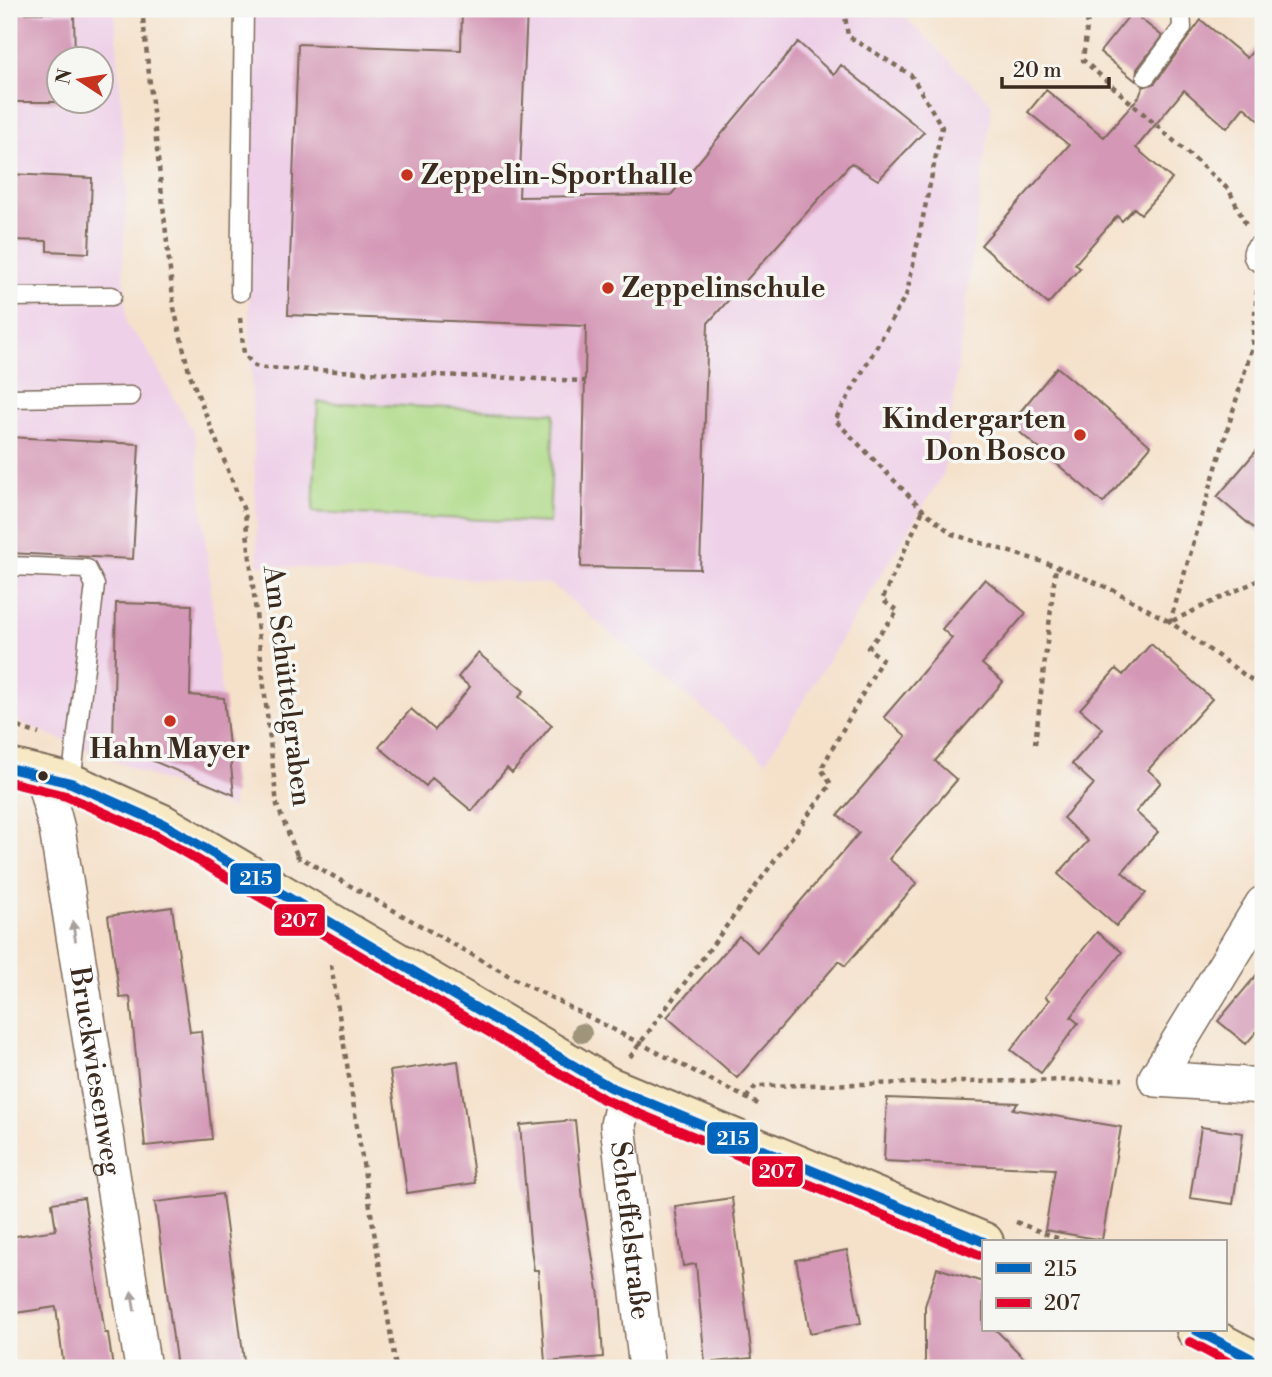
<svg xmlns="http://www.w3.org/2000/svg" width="1272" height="1377" font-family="'Libre Bodoni',serif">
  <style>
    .built { fill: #eed0e8; fill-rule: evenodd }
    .green { fill: #aeda87; stroke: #748252; stroke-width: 2 }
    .building { fill: #d498b6 }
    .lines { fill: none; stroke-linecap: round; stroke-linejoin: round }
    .lane-casing { stroke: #7c6a5a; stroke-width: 21 }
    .street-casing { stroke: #7c6a5a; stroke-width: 38 }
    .secondary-casing { stroke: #7c6a5a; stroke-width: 42 }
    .path { stroke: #7c6a5a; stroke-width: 4.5; stroke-dasharray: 5 5; stroke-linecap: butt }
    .lane { stroke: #fff; stroke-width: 18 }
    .street { stroke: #fff; stroke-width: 35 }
    .secondary { stroke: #f7e9c3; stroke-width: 38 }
    .bus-1-casing { stroke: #f6f6f2; stroke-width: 16 }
    .bus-2-casing { stroke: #f6f6f2; stroke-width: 16 }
    .bus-1 { stroke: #0065bd; stroke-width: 10 }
    .bus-2 { stroke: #e4002b; stroke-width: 10 }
    .tree { fill: #9f957a }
    .oneway { fill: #a79f9a }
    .poi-dot { fill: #c8321e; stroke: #f6f6f2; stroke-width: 2.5 }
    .bus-dot { fill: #3b2a1e; stroke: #f6f6f2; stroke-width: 2.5 }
    .labels { text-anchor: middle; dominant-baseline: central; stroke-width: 7; stroke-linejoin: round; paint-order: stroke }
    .poi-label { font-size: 28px; font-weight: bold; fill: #3b2a1e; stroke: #f6f6f2; text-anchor: start }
    .street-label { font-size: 28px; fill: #3b2a1e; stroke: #f6f6f2 }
    .line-badge { stroke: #f6f6f2; stroke-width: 2.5 }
    .badge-label { font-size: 19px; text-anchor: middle; font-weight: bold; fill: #fff }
  </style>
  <rect width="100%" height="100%" fill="#f6f6f2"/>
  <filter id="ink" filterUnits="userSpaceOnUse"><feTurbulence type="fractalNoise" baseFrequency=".0143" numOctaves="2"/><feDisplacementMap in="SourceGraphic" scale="14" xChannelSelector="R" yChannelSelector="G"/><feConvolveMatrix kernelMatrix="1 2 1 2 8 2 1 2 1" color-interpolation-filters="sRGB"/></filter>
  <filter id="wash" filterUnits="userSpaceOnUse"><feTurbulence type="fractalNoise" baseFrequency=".00686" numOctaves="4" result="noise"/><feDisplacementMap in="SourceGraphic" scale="28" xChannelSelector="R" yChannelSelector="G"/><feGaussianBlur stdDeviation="1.57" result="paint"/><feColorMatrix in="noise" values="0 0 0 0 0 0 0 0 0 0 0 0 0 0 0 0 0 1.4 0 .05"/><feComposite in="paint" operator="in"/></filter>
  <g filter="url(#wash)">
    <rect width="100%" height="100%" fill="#f5e1ca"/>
    <!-- built -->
    <path class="built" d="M 9,9 L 115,9 L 127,191 L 123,260 L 127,326 L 145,346 L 195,435 L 233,809 L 9,718 ZM 60,60 L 102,60 L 102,102 L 60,102 Z
      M 239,9 L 897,9 L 992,103 L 944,473 L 766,761 L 551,584 L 258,565 Z"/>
    <!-- green -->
    <path class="green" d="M 318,402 L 554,413 L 549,523 L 313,512 Z"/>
    <g id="blocks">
      <!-- building -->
      <path class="building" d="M 462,9 L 527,9 L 519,197 L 671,195 L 798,42 L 834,75 L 841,65 L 924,132 L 878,180 L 851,163 L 708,323 L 700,569 L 581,567 L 586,326 L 288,315 L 298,44 L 461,50 Z
        M 1132,12 L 1162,36 L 1137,69 L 1136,81 L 1100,52 Z
        M 14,13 L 74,13 L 75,60 L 60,60 L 62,102 L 14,102 Z
        M 1201,20 L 1247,58 L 1263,39 L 1263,124 L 1244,107 L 1227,128 L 1184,90 L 1136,148 L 1172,179 L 1141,214 L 1134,208 L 1122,221 L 1117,216 L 1075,264 L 1080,268 L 1048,304 L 981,245 L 1069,145 L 1028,112 L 1046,90 L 1104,137 L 1139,97 L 1143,87 L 1155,83 Z
        M 9,174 L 92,178 L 89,253 L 47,251 L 47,241 L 9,240 Z
        M 1057,367 L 1151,446 L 1103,503 L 1010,424 Z
        M 9,437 L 139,444 L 133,559 L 9,553 Z
        M 1263,443 L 1263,536 L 1217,497 Z
        M 985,579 L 1026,613 L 982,664 L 1003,682 L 935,761 L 957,780 L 889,859 L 917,883 L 845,966 L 839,961 L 737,1078 L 667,1017 L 739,936 L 757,952 L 859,833 L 838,815 L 906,736 L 884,717 L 952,638 L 942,629 Z
        M 116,603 L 192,605 L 190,695 L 224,698 L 234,795 L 113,744 Z
        M 1151,644 L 1212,699 L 1148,770 L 1161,782 L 1136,812 L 1158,832 L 1122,872 L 1146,893 L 1116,926 L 1058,874 L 1088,841 L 1063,818 L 1094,784 L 1072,764 L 1103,729 L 1080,709 L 1116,669 L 1123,675 Z
        M 478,653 L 524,691 L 519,697 L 552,725 L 512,773 L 507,768 L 472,811 L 432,778 L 426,786 L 379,747 L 411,709 L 435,730 L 470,687 L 458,677 Z
        M 172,907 L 190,1032 L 201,1031 L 212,1139 L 145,1146 L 130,997 L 120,998 L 108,916 Z
        M 1097,932 L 1122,952 L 1071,1017 L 1078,1023 L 1041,1073 L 1011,1050 L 1049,1000 L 1045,997 Z
        M 1263,967 L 1263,1024 L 1246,1044 L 1218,1021 Z
        M 458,1061 L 475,1183 L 407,1193 L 390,1071 Z
        M 887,1098 L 1018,1103 L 1013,1109 L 1121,1127 L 1102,1240 L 1045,1230 L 1055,1169 L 884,1161 Z
        M 575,1120 L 583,1200 L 599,1296 L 603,1357 L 545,1362 L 538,1270 L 534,1270 L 530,1241 L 520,1125 Z
        M 1201,1127 L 1243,1133 L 1233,1204 L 1190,1198 Z
        M 222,1194 L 245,1368 L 177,1368 L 155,1202 Z
        M 84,1198 L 105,1333 L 108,1333 L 113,1368 L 64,1368 L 56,1307 L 9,1314 L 9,1237 L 56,1230 L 52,1203 Z
        M 732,1198 L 752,1358 L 705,1363 L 696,1264 L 683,1266 L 675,1206 Z
        M 847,1250 L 861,1323 L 810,1333 L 796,1260 Z
        M 937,1268 L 983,1282 L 983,1330 L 996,1330 L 1034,1368 L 925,1368 L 925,1306 Z"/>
    </g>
  </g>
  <g filter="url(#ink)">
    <use href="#blocks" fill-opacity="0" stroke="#7c6a5a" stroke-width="2"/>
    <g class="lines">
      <!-- lane casing -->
      <g class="lane-casing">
        <path id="lane" d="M 1146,76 L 1182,28 L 1181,9
          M 240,292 L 244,9
          M 9,297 L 112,296
          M 9,398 L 131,396
          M 9,566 L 87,569 L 95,585 L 71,783"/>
      </g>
      <!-- street casing -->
      <g class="street-casing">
        <g id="street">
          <path d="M 1261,254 L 1263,254"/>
          <path id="s1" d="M 43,777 L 57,829 L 143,1368"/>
          <path d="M 1263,904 L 1156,1079 L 1263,1086"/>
          <path id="s2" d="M 625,1094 L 618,1125 L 647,1368"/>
        </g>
      </g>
      <!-- secondary casing -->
      <g class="secondary-casing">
        <path id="secondary" d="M 9,768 L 71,783 L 163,824 L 608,1086 L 984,1242
          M 1196,1330 L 1263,1365"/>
      </g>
      <!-- path -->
      <path class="path" d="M 142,9 L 174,308 L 189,372 L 245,513 L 277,805 L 299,860
        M 844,9 L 848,36 L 911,75 L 942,127 L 907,293 L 835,420 L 923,510 L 952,534 L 1056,566 L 1115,591 L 1170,622 L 1263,578
        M 1089,9 L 1083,60 L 1229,190 L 1246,225
        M 1257,290 L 1252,347 L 1170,622 L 1263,688
        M 240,318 L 244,354 L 255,366 L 265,368 L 585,381
        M 9,724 L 39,734
        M 1035,744 L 1056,566
        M 296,855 L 513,978 L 760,1105
        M 331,965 L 396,1368
        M 630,1057 L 831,784 L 821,769 L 882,659 L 868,648 L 898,611 L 882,600 L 923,510
        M 746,1098 L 756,1086 L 1123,1079
        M 1016,1222 L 1067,1242"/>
      <!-- lane -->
      <use href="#lane" class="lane"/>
      <!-- street -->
      <use href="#street" class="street"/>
      <!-- secondary -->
      <use href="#secondary" class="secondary"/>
      <!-- bus-1 casing -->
      <g class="bus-1-casing">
        <path id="bus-1" d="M 9,768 L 71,783 L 163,824 L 608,1086 L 984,1242
          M 1196,1330 L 1263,1365"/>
      </g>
      <!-- bus-2 casing -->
      <g class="bus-2-casing">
        <path id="bus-2" d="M 9,782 L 66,796 L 157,836 L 603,1099 L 979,1255
          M 1190,1342 L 1239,1368"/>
      </g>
      <!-- bus-1 -->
      <use href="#bus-1" class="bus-1"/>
      <!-- bus-2 -->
      <use href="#bus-2" class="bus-2"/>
    </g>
    <!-- trees -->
    <circle class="tree" cx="582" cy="1033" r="10"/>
    <!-- one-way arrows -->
    <defs><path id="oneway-solid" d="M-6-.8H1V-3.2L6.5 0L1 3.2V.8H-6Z" transform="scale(1.75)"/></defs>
    <g class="oneway">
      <use href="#oneway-solid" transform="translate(74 931) rotate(-99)"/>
      <use href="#oneway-solid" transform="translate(133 1301) rotate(-99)"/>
    </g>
  </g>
  <!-- markers -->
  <g class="poi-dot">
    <circle cx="407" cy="175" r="7"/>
    <circle cx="608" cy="288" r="7"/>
    <circle cx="1080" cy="435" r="7"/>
    <circle cx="170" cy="721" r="7"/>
  </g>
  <circle class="bus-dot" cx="43" cy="776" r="6"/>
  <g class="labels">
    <!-- poi labels -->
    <g class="poi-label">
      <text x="421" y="175">Zeppelin-Sporthalle</text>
      <text x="622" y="288">Zeppelinschule</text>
      <text x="1066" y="419" text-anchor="end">Kindergarten<tspan x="1066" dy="32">Don Bosco</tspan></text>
      <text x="170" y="749" text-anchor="middle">Hahn Mayer</text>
    </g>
    <!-- street labels -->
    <g class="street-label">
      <text transform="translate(287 686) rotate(83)">Am Schüttelgraben</text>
      <text stroke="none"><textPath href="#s1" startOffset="299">Bruckwiesenweg</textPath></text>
      <text stroke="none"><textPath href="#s2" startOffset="138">Scheffelstraße</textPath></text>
    </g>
  </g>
  <g class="line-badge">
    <rect x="229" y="862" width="53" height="33" rx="7" fill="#0065bd"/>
    <rect x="273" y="903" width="53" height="34" rx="7" fill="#e4002b"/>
    <rect x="706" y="1121" width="53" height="34" rx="7" fill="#0065bd"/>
    <rect x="751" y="1155" width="53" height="33" rx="7" fill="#e4002b"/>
  </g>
  <g class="badge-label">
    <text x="256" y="885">215</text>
    <text x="299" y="927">207</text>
    <text x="733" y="1145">215</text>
    <text x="777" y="1178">207</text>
  </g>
  <!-- margin -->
  <rect width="1272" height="1377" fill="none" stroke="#f6f6f2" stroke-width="35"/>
  <!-- legend -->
  <rect x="982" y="1240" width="245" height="91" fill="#f6f6f2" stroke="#aba49d" stroke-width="2"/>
  <rect x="996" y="1263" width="35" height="10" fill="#0065bd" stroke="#aba49d" stroke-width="2"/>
  <text x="1044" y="1276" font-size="21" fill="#3b2a1e">215</text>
  <rect x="996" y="1298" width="35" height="10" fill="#e4002b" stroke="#aba49d" stroke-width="2"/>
  <text x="1044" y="1310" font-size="21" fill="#3b2a1e">207</text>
  <!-- north arrow -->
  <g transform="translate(80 80) rotate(282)"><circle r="33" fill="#f6f6f2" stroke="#aba49d" stroke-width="2"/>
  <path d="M0-5L12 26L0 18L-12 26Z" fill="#c8321e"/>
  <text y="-10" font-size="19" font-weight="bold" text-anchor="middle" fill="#3b2a1e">N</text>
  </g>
  <!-- scale -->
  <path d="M1002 77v10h107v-10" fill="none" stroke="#3b2a1e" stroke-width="3.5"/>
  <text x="1013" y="77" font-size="21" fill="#3b2a1e" stroke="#f6f6f2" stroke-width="5" paint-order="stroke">20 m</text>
</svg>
